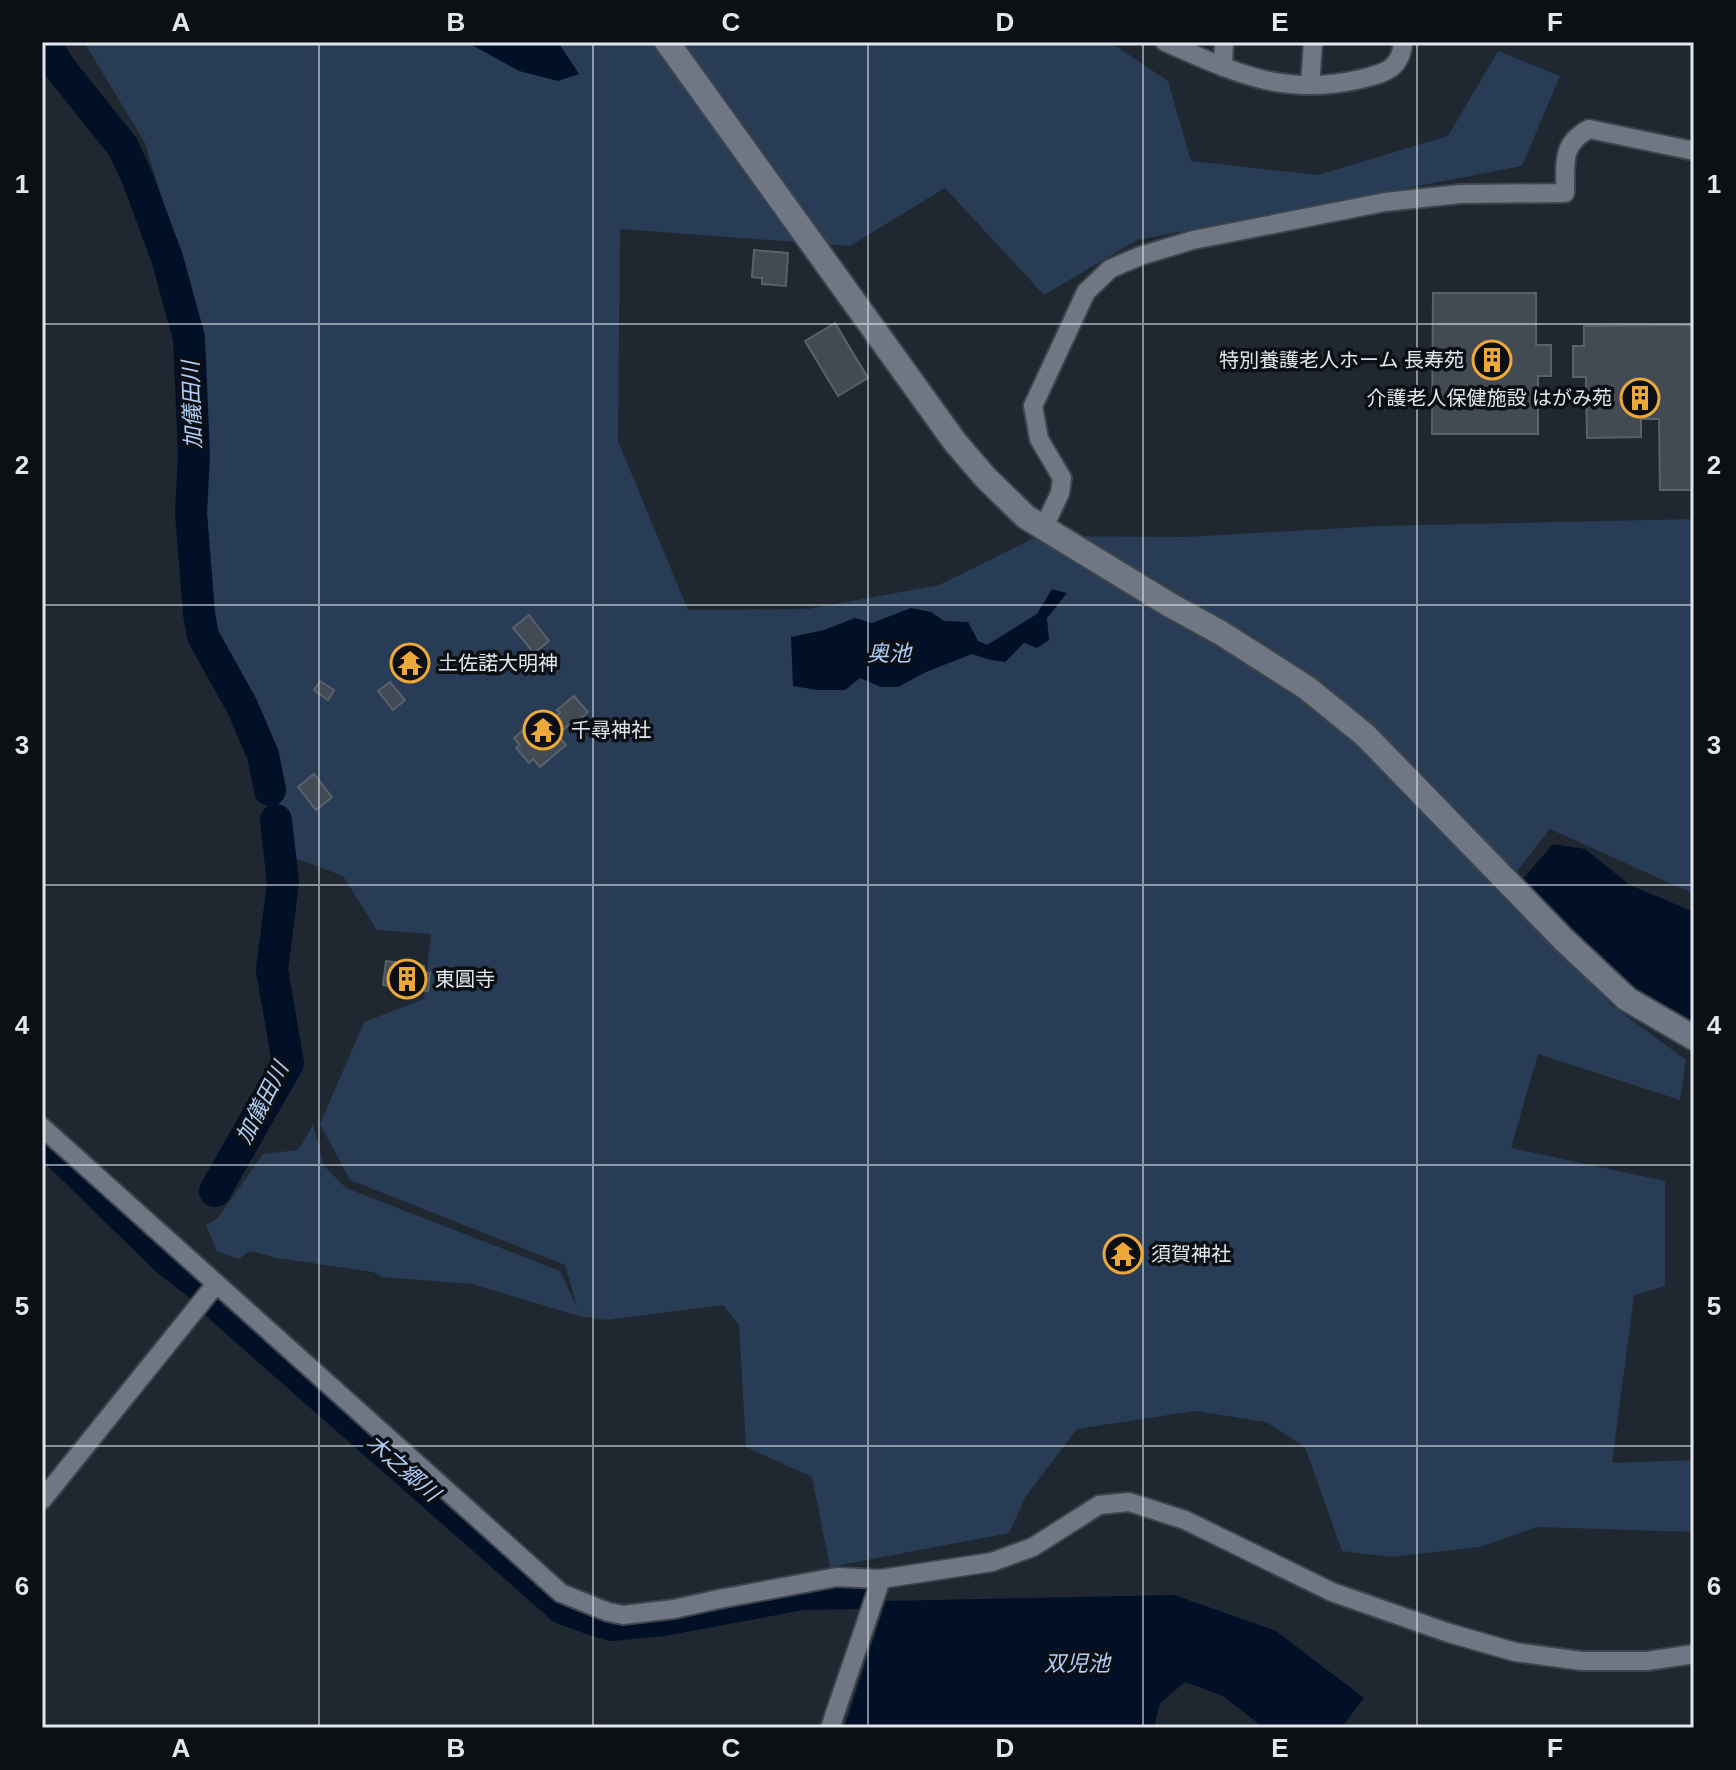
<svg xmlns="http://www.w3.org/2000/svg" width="1736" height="1770" font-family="Helvetica,'Noto Sans JP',sans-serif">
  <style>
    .green { fill: #283c55 }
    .water { fill: #011027 }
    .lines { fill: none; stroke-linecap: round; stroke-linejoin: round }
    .river { stroke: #011027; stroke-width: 32 }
    .building { fill: #424a54; stroke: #58616c; stroke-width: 2 }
    .street-casing { stroke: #3d444b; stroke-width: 22 }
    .secondary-casing { stroke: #3d444b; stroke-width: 28 }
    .street { stroke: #6e7783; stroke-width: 18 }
    .secondary { stroke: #6e7783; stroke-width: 24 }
    .grid { fill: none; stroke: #e2e7ee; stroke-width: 2; stroke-opacity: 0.55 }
    .labels { text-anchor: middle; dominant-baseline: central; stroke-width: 7; stroke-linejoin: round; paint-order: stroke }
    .poi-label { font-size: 20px; fill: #e2e7ee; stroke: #0c0f14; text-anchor: start }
    .water-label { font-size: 22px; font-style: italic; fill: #b1d0f9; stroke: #0c0f14 }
    .neatline { fill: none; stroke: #e2e7ee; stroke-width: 3 }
    .grid-label { font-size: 26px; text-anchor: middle; font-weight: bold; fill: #e2e7ee }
  </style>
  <rect width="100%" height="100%" fill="#1f2730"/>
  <!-- green -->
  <path class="green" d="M 84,42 L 1110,42 L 1168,81 L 1191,161 L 1318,175 L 1448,136 L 1498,51 L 1560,76 L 1522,166 L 1137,240 L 1044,295 L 945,188 L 850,246 L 620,229 L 618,441 L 688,610 L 808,609 L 939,585 L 1038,536 L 1186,537 L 1379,526 L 1694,519 L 1694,894 L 1550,829 L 1502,890 L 1613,1006 L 1686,1060 L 1680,1100 L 1538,1054 L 1511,1148 L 1665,1181 L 1665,1286 L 1634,1295 L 1612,1463 L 1694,1460 L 1694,1532 L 1537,1527 L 1480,1547 L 1391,1557 L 1342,1551 L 1305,1447 L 1266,1422 L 1195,1411 L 1077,1429 L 1026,1496 L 1009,1533 L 830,1567 L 812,1477 L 746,1447 L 739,1325 L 723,1305 L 606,1320 L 579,1316 L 472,1284 L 382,1277 L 373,1272 L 277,1258 L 250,1251 L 239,1259 L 217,1251 L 206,1225 L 217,1219 L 263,1154 L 298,1150 L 313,1125 L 324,1166 L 346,1188 L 560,1271 L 577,1307 L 565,1265 L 350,1180 L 320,1124 L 364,1022 L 424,999 L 431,934 L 377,930 L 343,876 L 290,856 L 254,716 L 219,643 L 202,553 L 201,327 L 145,143 Z"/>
  <!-- water -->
  <path class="water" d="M 461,42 L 558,42 L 579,74 L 558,81 L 519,71 L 470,44 Z
    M 1052,589 L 1067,593 L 1047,618 L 1049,640 L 1037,648 L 1024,643 L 1005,662 L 991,660 L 972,654 L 926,672 L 898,687 L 881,687 L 860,678 L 845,690 L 817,690 L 793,686 L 791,637 L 824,630 L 855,618 L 872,623 L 911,608 L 931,612 L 944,621 L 968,622 L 978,641 L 987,645 L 1037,614 Z
    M 1553,844 L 1585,849 L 1630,885 L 1694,912 L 1694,1031 L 1646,1000 L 1591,955 L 1522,880 Z
    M 1174,1595 L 1276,1631 L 1364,1698 L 1341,1728 L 1264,1728 L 1223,1696 L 1185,1682 L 1160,1703 L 1154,1728 L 844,1728 L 886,1601 Z"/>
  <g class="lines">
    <!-- river -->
    <path class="river" d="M 44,42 L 60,68 L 123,147 L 137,177 L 167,258 L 189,338 L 194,456 L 191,513 L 199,613 L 203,636 L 242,706 L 263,755 L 270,790
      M 42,1138 L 167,1260 L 201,1286
      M 215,1191 L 288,1063 L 272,970 L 283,883 L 276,820
      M 213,1301 L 562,1608 L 600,1622
      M 611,1625 L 663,1620 L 802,1594 L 858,1593"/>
  </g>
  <!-- building -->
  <path class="building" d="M 754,250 L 788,253 L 786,286 L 762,284 L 762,278 L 752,277 Z
    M 1433,293 L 1536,293 L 1536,345 L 1551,345 L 1551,376 L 1538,376 L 1538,434 L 1432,434 Z
    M 835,323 L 868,378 L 838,396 L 805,341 Z
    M 1694,325 L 1694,490 L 1660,490 L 1659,419 L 1641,419 L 1641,437 L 1587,438 L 1586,377 L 1573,377 L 1573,346 L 1584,346 L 1584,326 Z
    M 529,615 L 549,641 L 534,653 L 513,628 Z
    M 408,646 L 427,668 L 413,680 L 394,657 Z
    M 320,681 L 334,690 L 328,700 L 314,690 Z
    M 390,682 L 405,700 L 393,710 L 378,691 Z
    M 574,696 L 588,712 L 572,726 L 570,724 L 557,735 L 566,745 L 540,767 L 533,759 L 529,763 L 516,748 L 520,745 L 514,738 L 541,715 L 548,723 L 560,713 L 557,710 Z
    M 314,774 L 332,797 L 316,810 L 298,787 Z
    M 386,961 L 424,966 L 424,972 L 430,973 L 428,991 L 411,989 L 410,995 L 394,993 L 395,987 L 383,985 Z
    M 1122,1236 L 1130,1237 L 1128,1249 L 1133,1249 L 1131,1262 L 1127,1261 L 1126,1266 L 1118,1265 L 1118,1260 L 1112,1259 L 1114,1247 L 1120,1247 Z"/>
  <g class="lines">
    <!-- street casing -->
    <g class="street-casing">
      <path id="street" d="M 1165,42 C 1236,73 1283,97 1361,79 C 1385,73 1401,69 1403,42
        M 1223,67 L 1224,42
        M 1310,85 L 1313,42
        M 1044,527 L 1060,493 L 1062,478 L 1039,439 L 1033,406 L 1086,292 L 1110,269 L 1140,256 L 1193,240 L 1385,202 L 1460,194 L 1565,193 C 1566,163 1560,145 1589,129 L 1694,151
        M 42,1127 L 561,1593 L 608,1612 L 623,1615 L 674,1609 L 719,1599 L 837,1577 L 881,1579 L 992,1562 L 1033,1547 L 1099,1505 L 1129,1502 L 1185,1520 L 1332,1592 L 1449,1633 L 1515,1652 L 1582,1661 L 1647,1661 L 1694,1654
        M 42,1500 L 216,1284
        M 830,1728 L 881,1579"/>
    </g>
    <!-- secondary casing -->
    <g class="secondary-casing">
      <path id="secondary" d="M 667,42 L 955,442 L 985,477 L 1026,517 L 1170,605 L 1221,633 L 1307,688 L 1365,735 L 1564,940 L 1627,999 L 1694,1038"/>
    </g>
    <!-- street -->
    <use href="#street" class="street"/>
    <!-- secondary -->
    <use href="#secondary" class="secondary"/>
  </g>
  <!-- grid -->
  <path class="grid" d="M 319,42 L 319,1728M 593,42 L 593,1728M 868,42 L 868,1728M 1143,42 L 1143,1728M 1417,42 L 1417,1728M 42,324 L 1694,324M 42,605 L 1694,605M 42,885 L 1694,885M 42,1165 L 1694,1165M 42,1446 L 1694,1446"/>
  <!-- icons -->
  <defs>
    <g id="building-ring" transform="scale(2)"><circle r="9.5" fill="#0c0f14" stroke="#eca93a" stroke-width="1.5"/><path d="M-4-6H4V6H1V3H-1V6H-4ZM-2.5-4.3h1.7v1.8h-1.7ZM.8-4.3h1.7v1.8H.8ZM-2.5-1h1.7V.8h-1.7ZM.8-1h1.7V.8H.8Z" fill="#eca93a"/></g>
    <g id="temple-ring" transform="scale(2)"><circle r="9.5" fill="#0c0f14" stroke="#eca93a" stroke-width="1.5"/><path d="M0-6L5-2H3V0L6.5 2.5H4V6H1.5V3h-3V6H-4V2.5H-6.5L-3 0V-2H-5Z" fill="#eca93a"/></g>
  </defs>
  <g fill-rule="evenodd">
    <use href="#building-ring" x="1492" y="360"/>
    <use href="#building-ring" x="1640" y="398"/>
    <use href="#temple-ring" x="410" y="663"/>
    <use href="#temple-ring" x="543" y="730"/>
    <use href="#building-ring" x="407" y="979"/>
    <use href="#temple-ring" x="1123" y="1254"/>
  </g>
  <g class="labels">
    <!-- poi labels -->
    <g class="poi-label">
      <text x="1464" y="360" text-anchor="end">特別養護老人ホーム 長寿苑</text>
      <text x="1612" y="398" text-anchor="end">介護老人保健施設 はがみ苑</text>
      <text x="438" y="663">土佐諾大明神</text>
      <text x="571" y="730">千尋神社</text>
      <text x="435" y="979">東圓寺</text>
      <text x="1151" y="1254">須賀神社</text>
    </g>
    <!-- water labels -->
    <g class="water-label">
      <text transform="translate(192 405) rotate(-92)">加儀田川</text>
      <text x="889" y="653">奥池</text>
      <text transform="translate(262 1103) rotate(-63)">加儀田川</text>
      <text transform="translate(403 1468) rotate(41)">木之郷川</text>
      <text x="1077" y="1663">双児池</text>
    </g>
  </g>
  <!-- border -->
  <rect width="1736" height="1770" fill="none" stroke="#0c0f14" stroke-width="88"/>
  <rect x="44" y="44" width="1648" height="1682" class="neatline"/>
  <g class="grid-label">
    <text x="181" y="31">A</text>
    <text x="456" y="31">B</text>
    <text x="731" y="31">C</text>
    <text x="1005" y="31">D</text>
    <text x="1280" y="31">E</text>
    <text x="1555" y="31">F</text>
    <text x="22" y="193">1</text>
    <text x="1714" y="193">1</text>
    <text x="22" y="474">2</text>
    <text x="1714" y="474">2</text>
    <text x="22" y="754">3</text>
    <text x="1714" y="754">3</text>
    <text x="22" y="1034">4</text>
    <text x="1714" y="1034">4</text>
    <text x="22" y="1315">5</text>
    <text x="1714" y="1315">5</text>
    <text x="22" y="1595">6</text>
    <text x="1714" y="1595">6</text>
    <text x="181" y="1757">A</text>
    <text x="456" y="1757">B</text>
    <text x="731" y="1757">C</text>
    <text x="1005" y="1757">D</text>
    <text x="1280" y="1757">E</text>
    <text x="1555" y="1757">F</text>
  </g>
</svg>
